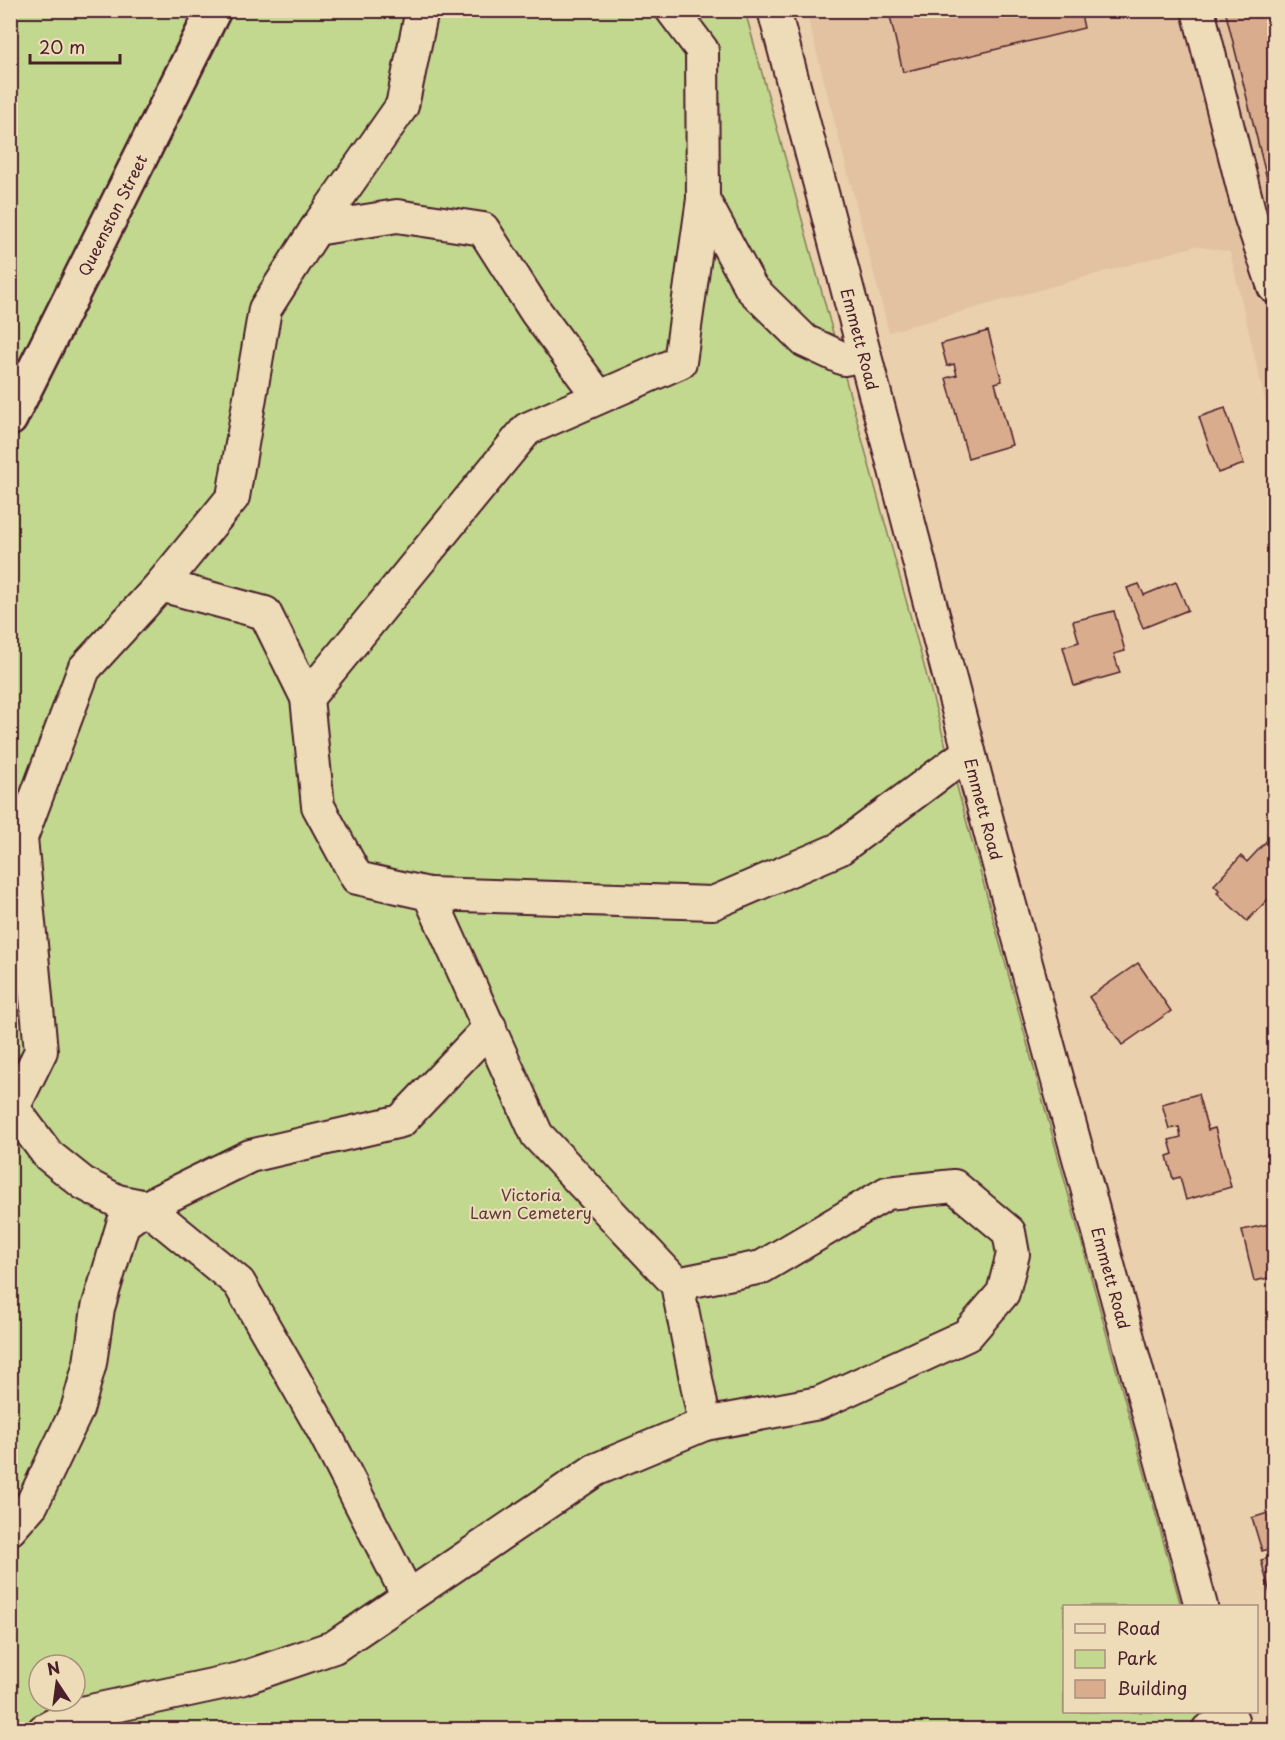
<svg xmlns="http://www.w3.org/2000/svg" width="1285" height="1740" font-family="'Playpen Sans',sans-serif">
  <style>
    .built { fill: #e2c2a1 }
    .green { fill: #c1d88e; stroke: #867c5c; stroke-width: 1.5; fill-rule: evenodd }
    .building { fill: #d9ac8d; stroke: #4a1f2b; stroke-width: 1.5 }
    .lines { fill: none; stroke-linecap: round; stroke-linejoin: round }
    .minor-casing { stroke: #4a1f2b; stroke-width: 36 }
    .major-casing { stroke: #4a1f2b; stroke-width: 38 }
    .minor { stroke: #eedbb8; stroke-width: 32 }
    .major { stroke: #eedbb8; stroke-width: 33 }
    .labels { text-anchor: middle; dominant-baseline: central; stroke-width: 4.5; stroke-linejoin: round; paint-order: stroke }
    .street-label { font-size: 16px; fill: #4a1f2b; stroke: #eedbb8 }
    .park-label { font-size: 16px; fill: #5c3b3a; stroke: #eedbb8 }
  </style>
  <rect width="100%" height="100%" fill="#ead0ad"/>
  <filter id="ink" filterUnits="userSpaceOnUse"><feTurbulence type="fractalNoise" baseFrequency=".0167" numOctaves="2"/><feDisplacementMap in="SourceGraphic" scale="12" xChannelSelector="R" yChannelSelector="G"/><feConvolveMatrix kernelMatrix="1 2 1 2 8 2 1 2 1" color-interpolation-filters="sRGB"/></filter>
  <g filter="url(#ink)">
    <!-- built -->
    <path class="built" d="M 806,11 L 1274,11 L 1274,438 L 1230,252 L 1196,246 L 889,332 Z"/>
    <!-- green -->
    <path class="green" d="M 11,11 L 745,11 L 1181,1606 L 1064,1606 L 1064,1712 L 1209,1712 L 1214,1729 L 11,1730 ZM 39,1665 L 75,1665 L 75,1701 L 39,1701 Z"/>
    <!-- building -->
    <path class="building" d="M 897,10 L 1080,10 L 1084,28 L 903,72 L 889,12 Z
      M 1225,10 L 1274,10 L 1274,207 Z
      M 988,331 L 1002,381 L 995,383 L 1012,445 L 968,458 L 946,378 L 957,375 L 954,364 L 947,366 L 941,344 Z
      M 1225,408 L 1244,464 L 1218,473 L 1199,417 Z
      M 1176,582 L 1188,610 L 1143,628 L 1127,588 L 1139,584 L 1144,595 Z
      M 1114,611 L 1125,651 L 1114,654 L 1120,673 L 1074,686 L 1063,647 L 1079,642 L 1073,621 Z
      M 1274,833 L 1274,893 L 1247,921 L 1217,893 L 1219,890 L 1214,885 L 1241,856 L 1247,862 Z
      M 1138,963 L 1171,1011 L 1122,1045 L 1089,997 Z
      M 1198,1094 L 1208,1130 L 1215,1128 L 1231,1187 L 1186,1200 L 1180,1177 L 1173,1179 L 1167,1156 L 1173,1154 L 1169,1140 L 1181,1137 L 1179,1127 L 1169,1129 L 1162,1104 Z
      M 1274,1223 L 1274,1277 L 1254,1281 L 1242,1230 Z
      M 1274,1511 L 1274,1547 L 1262,1551 L 1252,1518 Z
      M 1274,1557 L 1274,1592 L 1270,1593 L 1261,1560 Z"/>
    <g class="lines">
      <!-- minor casing -->
      <g class="minor-casing">
        <g id="minor">
          <path d="M 422,10 L 402,106 L 316,229 L 397,216 L 483,229 L 536,312 L 599,397"/>
          <path d="M 672,10 L 702,50 L 703,199"/>
          <path id="s1" d="M 774,10 L 992,839 L 1201,1606"/>
          <path d="M 1198,10 L 1250,215 L 1274,287"/>
          <path d="M 161,585 L 233,497 L 265,309 L 316,229"/>
          <path d="M 307,698 L 265,613 L 161,585 L 84,669 L 21,838 L 41,1051 L 13,1108 L 48,1155 L 83,1183 L 117,1201 L 146,1207 L 250,1156 L 401,1121 L 490,1027"/>
          <path d="M 429,894 L 713,903 L 839,849 L 969,752"/>
          <path d="M 705,1424 L 819,1403 L 967,1335 L 1003,1293 L 1013,1254 L 1009,1232 L 954,1186 L 887,1193 L 762,1267 L 677,1284 L 537,1135 L 429,894 L 357,878 L 318,806 L 307,698 L 527,429 L 680,362 L 703,199 L 751,288 L 805,341 L 844,359 L 865,355"/>
          <path d="M 10,1529 L 32,1504 L 77,1410 L 90,1363 L 98,1308 L 123,1224 L 146,1207 L 239,1283 L 323,1430 L 408,1596"/>
          <path d="M 44,1730 L 72,1715 L 240,1679 L 334,1647 L 595,1470 L 705,1424 L 677,1284"/>
          <path d="M 1208,1730 L 1232,1720"/>
        </g>
      </g>
      <!-- major casing -->
      <g class="major-casing">
        <g id="major">
          <path id="s2" d="M 10,419 L 214,10"/>
        </g>
      </g>
      <!-- minor -->
      <use href="#minor" class="minor"/>
      <!-- major -->
      <use href="#major" class="major"/>
    </g>
  </g>
  <g class="labels">
    <!-- street labels -->
    <g class="street-label">
      <text stroke="none"><textPath href="#s2" startOffset="228">Queenston Street</textPath></text>
      <text stroke="none"><textPath href="#s1" startOffset="340">Emmett Road</textPath></text>
      <text stroke="none"><textPath href="#s1" startOffset="826">Emmett Road</textPath></text>
      <text stroke="none"><textPath href="#s1" startOffset="1312">Emmett Road</textPath></text>
    </g>
    <!-- park labels -->
    <g class="park-label">
      <text x="531" y="1194">Victoria<tspan x="531" dy="18">Lawn Cemetery</tspan></text>
    </g>
  </g>
  <!-- margin -->
  <rect width="1285" height="1740" fill="none" stroke="#eedbb8" stroke-width="36"/>
  <rect x="18" y="18" width="1249" height="1704" fill="none" stroke="#4a1f2b" stroke-width="2" filter="url(#ink)"/>
  <!-- legend -->
  <rect x="1063" y="1605" width="195" height="108" fill="#eedbb8" stroke="#ac9080" stroke-width="1.5"/>
  <rect x="1075" y="1624" width="30" height="9" fill="#eedbb8" stroke="#ac9080" stroke-width="1.5"/>
  <text x="1117" y="1635" font-size="18" fill="#4a1f2b">Road</text>
  <rect x="1075" y="1650" width="30" height="18" fill="#c1d88e" stroke="#ac9080" stroke-width="1.5"/>
  <text x="1117" y="1665" font-size="18" fill="#4a1f2b">Park</text>
  <rect x="1075" y="1680" width="30" height="18" fill="#d9ac8d" stroke="#ac9080" stroke-width="1.5"/>
  <text x="1117" y="1695" font-size="18" fill="#4a1f2b">Building</text>
  <!-- north arrow -->
  <g transform="translate(57 1683) rotate(347)"><circle r="28" fill="#eedbb8" stroke="#ac9080" stroke-width="1.5"/>
  <path d="M0-4.5L10 22L0 15L-10 22Z" fill="#4a1f2b"/>
  <text y="-9" font-size="16" font-weight="bold" text-anchor="middle" fill="#4a1f2b">N</text>
  </g>
  <!-- scale -->
  <path d="M30 54v9h90v-9" fill="none" stroke="#4a1f2b" stroke-width="3"/>
  <text x="39" y="54" font-size="18" fill="#4a1f2b" stroke="#eedbb8" stroke-width="4.5" paint-order="stroke">20 m</text>
</svg>
